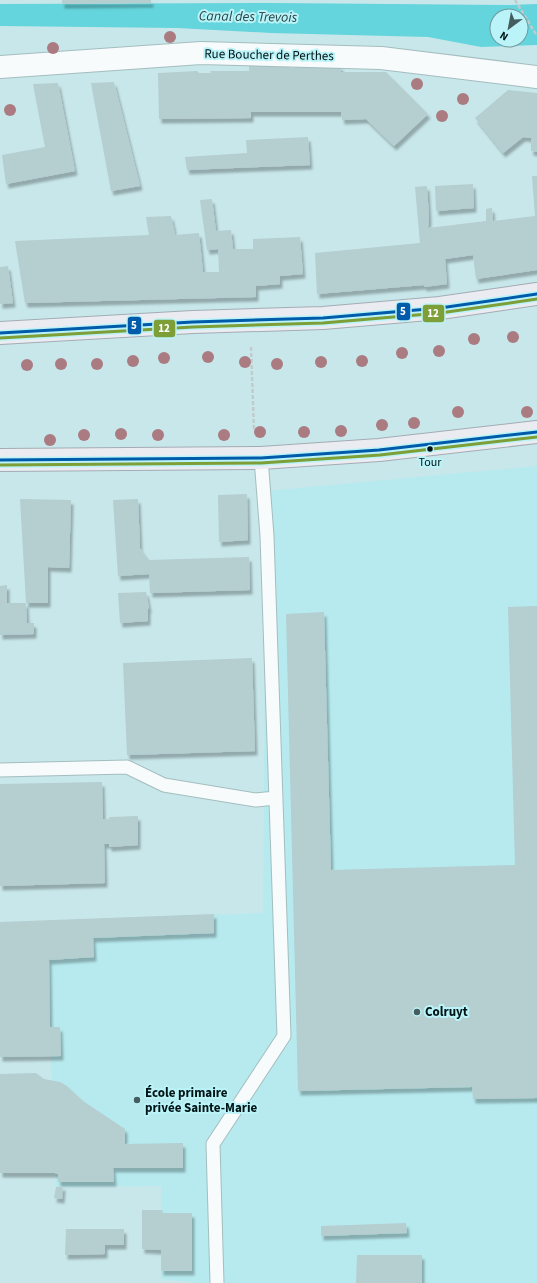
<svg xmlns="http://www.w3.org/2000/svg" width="537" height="1283" font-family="'Source Sans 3',sans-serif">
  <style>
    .built { fill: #b6eaee }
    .water { fill: #64d5dc; fill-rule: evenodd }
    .building { fill: #b5ced0; filter: url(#shadow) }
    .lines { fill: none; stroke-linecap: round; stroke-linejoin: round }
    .service-casing { stroke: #a4bdbf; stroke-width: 15 }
    .minor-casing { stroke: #a4bdbf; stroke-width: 24 }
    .primary-casing { stroke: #a3acb4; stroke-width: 24 }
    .path { stroke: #c2cbcc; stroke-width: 2.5; stroke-dasharray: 4 2; stroke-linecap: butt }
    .service { stroke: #f7fbfc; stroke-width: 13 }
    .minor { stroke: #f7fbfc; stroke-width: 22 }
    .primary { stroke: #ebecf1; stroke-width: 22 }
    .bus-1-casing { stroke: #baf3f8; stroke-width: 6 }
    .bus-2-casing { stroke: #baf3f8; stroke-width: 6 }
    .bus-1 { stroke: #005baa; stroke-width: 3 }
    .bus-2 { stroke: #7e9e37; stroke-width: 3 }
    .tree { fill: #aa7c82 }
    .bus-dot { fill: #001315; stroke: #baf3f8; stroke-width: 1.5 }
    .poi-dot { fill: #465d60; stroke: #baf3f8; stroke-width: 1.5 }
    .labels { text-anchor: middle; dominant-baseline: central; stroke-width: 4; stroke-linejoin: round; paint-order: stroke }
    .bus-label { font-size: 12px; fill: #001315; stroke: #baf3f8 }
    .street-label { font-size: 13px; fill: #001315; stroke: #baf3f8 }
    .poi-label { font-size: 13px; font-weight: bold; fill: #001315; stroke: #baf3f8; text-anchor: start }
    .water-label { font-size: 14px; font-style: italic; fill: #264446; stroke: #baf3f8 }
    .line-badge { stroke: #baf3f8; stroke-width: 1.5 }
    .badge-label { font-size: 11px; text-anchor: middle; font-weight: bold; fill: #fff }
  </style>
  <defs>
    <filter id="shadow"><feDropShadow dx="2.5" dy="4.5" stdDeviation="1" flood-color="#0004"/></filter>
  </defs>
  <rect width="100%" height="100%" fill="#c8e7ea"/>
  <!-- built -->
  <path class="built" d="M 537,466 L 537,1283 L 201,1283 L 161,1279 L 161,1186 L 56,1187 L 51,1056 L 0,1057 L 0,923 L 263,913 L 266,491 Z"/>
  <!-- water -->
  <path class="water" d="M 273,3 L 509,5 L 537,4 L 537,45 L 481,47 L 428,37 L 271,33 L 177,28 L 0,26 L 0,4 ZM 497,16 L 521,16 L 521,40 L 497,40 Z"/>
  <!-- building -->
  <path class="building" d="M 62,0 L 151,0 L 151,3 L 62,4 Z
    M 249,65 L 289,66 L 290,68 L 303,67 L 302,65 L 341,66 L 341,72 L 386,72 L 428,114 L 394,146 L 366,119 L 342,120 L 341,112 L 251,112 L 251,118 L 159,119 L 158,73 L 197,71 L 199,73 L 211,73 L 210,71 L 249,71 Z
    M 114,82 L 140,186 L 111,191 L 91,83 Z
    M 58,83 L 75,171 L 6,184 L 2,155 L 45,147 L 33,84 Z
    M 508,90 L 537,93 L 537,152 L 531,151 L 531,138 L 523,137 L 503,153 L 475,118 Z
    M 308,137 L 310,165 L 187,170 L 185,157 L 247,153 L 246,140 Z
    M 532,176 L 537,176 L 537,270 L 476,279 L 473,255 L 445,259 L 447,284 L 424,287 L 424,285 L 317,294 L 315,253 L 420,243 L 415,187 L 427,186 L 429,218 L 428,228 L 486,221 L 486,209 L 492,208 L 493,221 L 535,216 Z
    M 473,184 L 474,208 L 436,211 L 435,186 Z
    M 212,199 L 216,231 L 231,230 L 233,249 L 253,249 L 253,239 L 300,237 L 303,274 L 280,276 L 280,284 L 256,286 L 256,297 L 25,303 L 15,241 L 149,235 L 146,217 L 171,216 L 175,235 L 199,233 L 203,272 L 219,272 L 218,249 L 207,250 L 200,200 Z
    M 8,266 L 13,303 L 0,304 L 0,267 Z
    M 247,494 L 248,540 L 219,542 L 218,495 Z
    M 20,499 L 71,500 L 69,568 L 48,567 L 48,603 L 26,603 L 27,623 L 34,623 L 34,634 L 0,635 L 0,586 L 7,585 L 7,603 L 26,603 Z
    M 138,499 L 140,548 L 149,560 L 249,557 L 250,590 L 150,593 L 149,574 L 118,576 L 113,500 Z
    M 146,592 L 149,608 L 148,609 L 148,621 L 120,623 L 118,593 Z
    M 537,606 L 537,1098 L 473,1099 L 472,1087 L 298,1091 L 286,614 L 324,612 L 331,870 L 515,865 L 508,607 Z
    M 252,658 L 255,751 L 127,755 L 123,663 Z
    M 102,782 L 103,819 L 109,819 L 109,817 L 138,816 L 138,845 L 109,847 L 109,844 L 104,844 L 105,883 L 0,886 L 0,784 Z
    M 214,914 L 214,933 L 93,938 L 94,957 L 49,960 L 50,1027 L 60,1027 L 61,1056 L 0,1057 L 0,922 Z
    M 36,1073 L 44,1079 L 60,1082 L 67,1086 L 83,1101 L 125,1129 L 125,1144 L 183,1143 L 183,1168 L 113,1168 L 114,1182 L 58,1182 L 58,1174 L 55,1173 L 0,1173 L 0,1074 Z
    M 63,1186 L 62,1199 L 54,1198 L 56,1187 Z
    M 142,1210 L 163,1210 L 162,1213 L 192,1213 L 192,1271 L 161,1271 L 161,1250 L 142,1249 Z
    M 406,1223 L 407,1233 L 321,1236 L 321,1226 Z
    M 66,1229 L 124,1229 L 124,1245 L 105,1245 L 105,1254 L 65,1255 Z
    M 357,1255 L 422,1255 L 422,1283 L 356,1283 Z"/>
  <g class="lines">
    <!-- service casing -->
    <g class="service-casing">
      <path id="service" d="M 0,770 L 127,767 L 164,785 L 256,800 L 275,798
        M 217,1283 L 213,1144 L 284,1036 L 267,536 L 261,458"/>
    </g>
    <!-- minor casing -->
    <g class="minor-casing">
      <path id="minor" d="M 0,67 L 201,53 L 381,58 L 537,77"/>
    </g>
    <!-- primary casing -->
    <g class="primary-casing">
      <path id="primary" d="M 0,333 L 193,322 L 323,318 L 440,308 L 537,294
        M 0,460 L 261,458 L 379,450 L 537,432"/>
    </g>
    <!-- path -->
    <path class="path" d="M 515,0 L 537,36
      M 251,347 L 254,430"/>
    <!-- service -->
    <use href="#service" class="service"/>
    <!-- minor -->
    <use href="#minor" class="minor"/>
    <!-- primary -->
    <use href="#primary" class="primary"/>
    <!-- bus-1 casing -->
    <g class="bus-1-casing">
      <path id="bus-1" d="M 0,333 L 193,322 L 323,318 L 440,308 L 537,294
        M 0,460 L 261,458 L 379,450 L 537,432"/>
    </g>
    <!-- bus-2 casing -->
    <g class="bus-2-casing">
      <path id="bus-2" d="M 0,338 L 193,327 L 323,323 L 440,313 L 537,299
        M 0,465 L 261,463 L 380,455 L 537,437"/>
    </g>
    <!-- bus-1 -->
    <use href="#bus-1" class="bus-1"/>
    <!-- bus-2 -->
    <use href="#bus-2" class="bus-2"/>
  </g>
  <!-- trees -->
  <g class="tree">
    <circle cx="170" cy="37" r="6"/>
    <circle cx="53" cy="48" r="6"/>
    <circle cx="417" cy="84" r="6"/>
    <circle cx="463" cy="99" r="6"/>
    <circle cx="10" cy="110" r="6"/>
    <circle cx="442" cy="116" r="6"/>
    <circle cx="513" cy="337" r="6"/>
    <circle cx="474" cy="339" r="6"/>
    <circle cx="439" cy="351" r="6"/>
    <circle cx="402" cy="353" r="6"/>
    <circle cx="208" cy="357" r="6"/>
    <circle cx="164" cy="358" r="6"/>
    <circle cx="133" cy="361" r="6"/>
    <circle cx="362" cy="361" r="6"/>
    <circle cx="245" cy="362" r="6"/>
    <circle cx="321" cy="362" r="6"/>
    <circle cx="61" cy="364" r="6"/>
    <circle cx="97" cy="364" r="6"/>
    <circle cx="277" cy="364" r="6"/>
    <circle cx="27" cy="365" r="6"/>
    <circle cx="458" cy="412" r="6"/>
    <circle cx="527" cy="412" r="6"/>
    <circle cx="414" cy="423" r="6"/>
    <circle cx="382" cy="425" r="6"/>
    <circle cx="341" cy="431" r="6"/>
    <circle cx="260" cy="432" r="6"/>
    <circle cx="304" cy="432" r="6"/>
    <circle cx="121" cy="434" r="6"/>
    <circle cx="84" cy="435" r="6"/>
    <circle cx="158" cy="435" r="6"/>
    <circle cx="224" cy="435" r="6"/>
    <circle cx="50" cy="440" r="6"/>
  </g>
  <!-- markers -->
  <circle class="bus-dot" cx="430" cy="449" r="3.5"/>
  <g class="poi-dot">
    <circle cx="417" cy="1012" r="4"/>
    <circle cx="137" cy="1100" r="4"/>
  </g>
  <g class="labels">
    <!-- bus labels -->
    <g class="bus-label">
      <text x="430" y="462">Tour</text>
    </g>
    <!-- street labels -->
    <g class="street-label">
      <text transform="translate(269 55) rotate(1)">Rue Boucher de Perthes</text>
    </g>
    <!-- poi labels -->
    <g class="poi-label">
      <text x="425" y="1012">Colruyt</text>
      <text x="145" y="1093">École primaire<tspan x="145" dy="15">privée Sainte-Marie</tspan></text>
    </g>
    <!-- water labels -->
    <g class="water-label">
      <text transform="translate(248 17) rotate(1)">Canal des Trevois</text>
    </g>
  </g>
  <g class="line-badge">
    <rect x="396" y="302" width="15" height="19" rx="4" fill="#005baa"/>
    <rect x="422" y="304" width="23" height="19" rx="4" fill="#7e9e37"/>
    <rect x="127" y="316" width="15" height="19" rx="4" fill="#005baa"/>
    <rect x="153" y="319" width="23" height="19" rx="4" fill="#7e9e37"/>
  </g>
  <g class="badge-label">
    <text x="403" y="315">5</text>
    <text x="433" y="317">12</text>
    <text x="134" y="329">5</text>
    <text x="164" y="332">12</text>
  </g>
  <!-- north arrow -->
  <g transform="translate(509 28) rotate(212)"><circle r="19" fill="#baf3f8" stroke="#70999d"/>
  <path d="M0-3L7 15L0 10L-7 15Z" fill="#465d60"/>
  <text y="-6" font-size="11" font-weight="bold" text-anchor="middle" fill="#001315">N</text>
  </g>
</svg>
